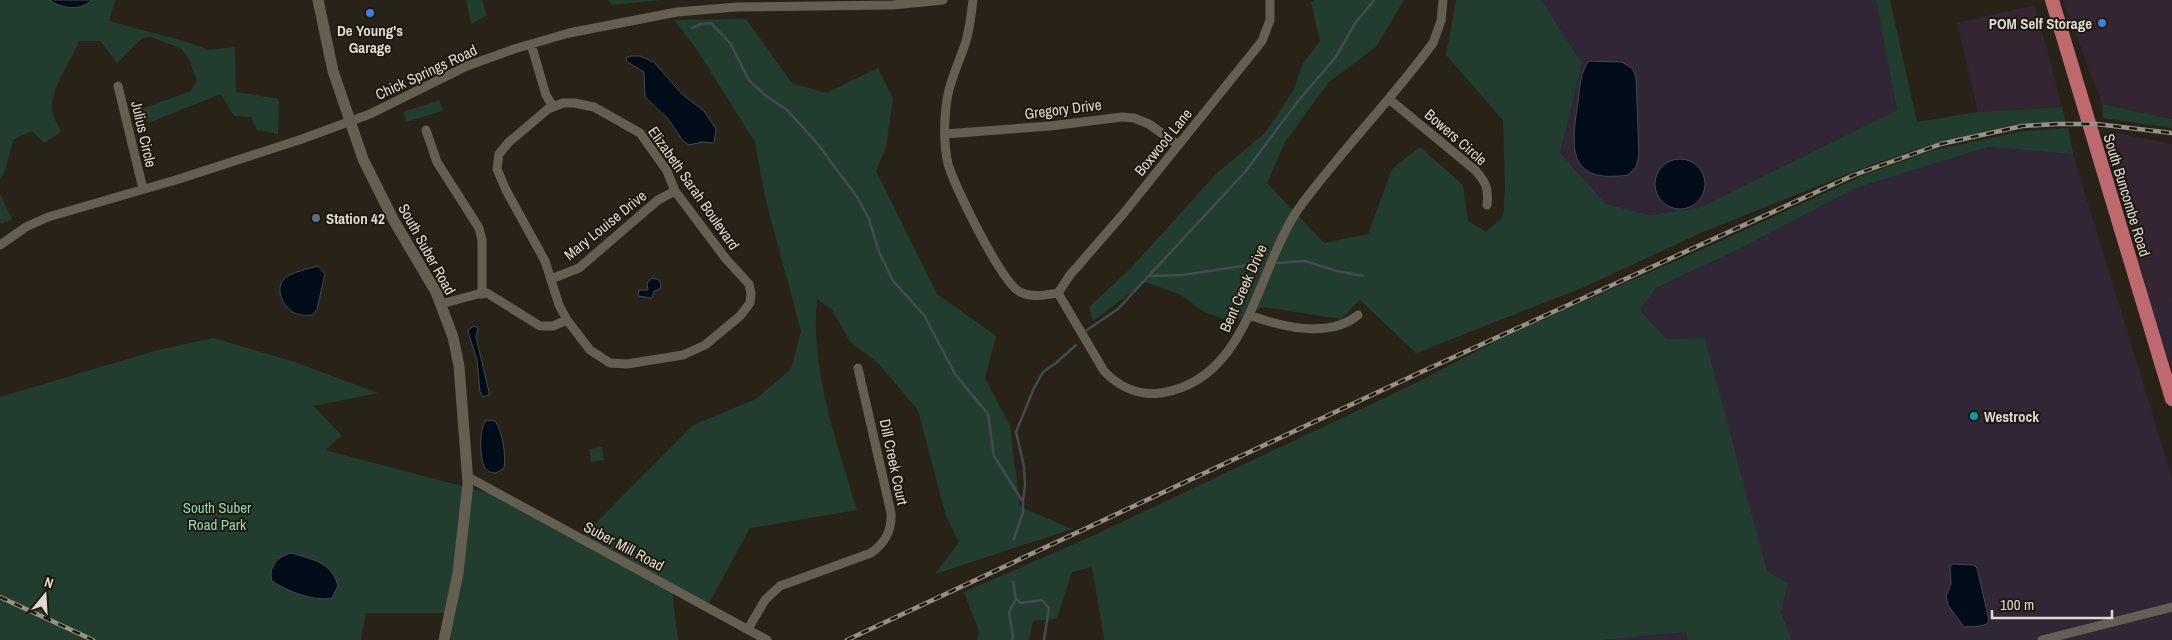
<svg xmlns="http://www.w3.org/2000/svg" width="2172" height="640" font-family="'Archivo Narrow',sans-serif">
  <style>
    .commercial { fill: #332532 }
    .industrial { fill: #302635 }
    .green { fill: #223d30 }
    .water { fill: #000c18; stroke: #434a50 }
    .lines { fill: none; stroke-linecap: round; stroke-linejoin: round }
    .stream { stroke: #434a50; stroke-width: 2.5 }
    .minor { stroke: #655e53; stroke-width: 9 }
    .tertiary { stroke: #655e53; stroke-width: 11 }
    .primary { stroke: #be6870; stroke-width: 14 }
    .rail-casing { stroke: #969189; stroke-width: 4.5 }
    .rail { stroke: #1f190f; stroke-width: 2.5; stroke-dasharray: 8; stroke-linecap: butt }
    .shop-dot { fill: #3f7fe0; stroke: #1f190f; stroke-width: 2 }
    .service-dot { fill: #5c6f8a; stroke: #1f190f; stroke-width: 2 }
    .culture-dot { fill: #0f9aa8; stroke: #1f190f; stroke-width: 2 }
    .labels { text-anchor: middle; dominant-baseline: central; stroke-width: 4; stroke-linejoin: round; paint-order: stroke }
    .poi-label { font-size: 15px; font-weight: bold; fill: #ded9d3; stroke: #1f190f; text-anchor: start }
    .street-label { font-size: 15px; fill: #ded9d3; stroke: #1f190f }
    .park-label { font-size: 15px; fill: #8fd8b4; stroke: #1f190f }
  </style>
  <rect width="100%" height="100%" fill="#282218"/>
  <!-- commercial -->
  <path class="commercial" d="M 2063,0 L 2172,0 L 2172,119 L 2102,104 Z
    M 2035,5 L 2062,107 L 1978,112 L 1957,23 Z
    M 2107,131 L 2172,144 L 2172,303 L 2152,308 L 2132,236 Z"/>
  <!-- industrial -->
  <path class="industrial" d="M 1541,0 L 1876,0 L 1897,110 L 1699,208 L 1649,215 L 1606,204 L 1560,153 L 1582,63 Z
    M 1988,147 L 2073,154 L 2172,478 L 2172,640 L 1792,640 L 1781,612 L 1788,583 L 1767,571 L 1705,338 L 1666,339 L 1640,310 L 1655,289 L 1731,253 L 1856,188 Z
    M 2172,303 L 2172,370 L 2152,308 Z
    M 1686,632 L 1688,640 L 1602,640 Z"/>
  <!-- green -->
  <path class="green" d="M 0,0 L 115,0 L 109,21 L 187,42 L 208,50 L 235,47 L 236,92 L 279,99 L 278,134 L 257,130 L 251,117 L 234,116 L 221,94 L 148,123 L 141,109 L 191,91 L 197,80 L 189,60 L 182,49 L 151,37 L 142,38 L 117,63 L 100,41 L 79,41 C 71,62 53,84 52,106 C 51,114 58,125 61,132 L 44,143 L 32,131 L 13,140 L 5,171 L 0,180 Z
    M 466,0 L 482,0 L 487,15 L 471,24 Z
    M 607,0 L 662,0 L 612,5 Z
    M 1314,0 L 1404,0 L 1376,47 L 1328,83 L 1285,142 L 1267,183 L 1324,243 L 1368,234 L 1392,169 L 1420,147 L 1463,185 L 1468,221 L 1486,232 L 1503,217 L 1505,189 L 1503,120 L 1446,55 L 1456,0 L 1541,0 L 1582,63 L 1560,153 L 1606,204 L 1649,215 L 1699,208 L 1897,110 L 1876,0 L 1890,0 L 1917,122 L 1978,112 L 2062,107 L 2066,122 L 2018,124 L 1921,148 L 1860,169 L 1703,232 L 1582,288 L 1416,353 L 1360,300 L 1341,319 L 1263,307 L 1232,322 L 1204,312 L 1181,295 L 1145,282 L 1093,321 L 1089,307 L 1130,269 L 1218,172 L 1265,133 L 1293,91 L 1303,63 L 1320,41 L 1311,2 Z
    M 746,19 L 792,83 L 826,93 L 878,68 L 893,99 L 886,147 L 876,171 L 937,294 L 996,336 L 985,378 L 1010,426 L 1020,507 L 1072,529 L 935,574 L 959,542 L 946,516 L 918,410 L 878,363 L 851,343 L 832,310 L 817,299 C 810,372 837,441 857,510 L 750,528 L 707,607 L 672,590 L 678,640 L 451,640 L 448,615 L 443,613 L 366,613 L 361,640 L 0,640 L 0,397 L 158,350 L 213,338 L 295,362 L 378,393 L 314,406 L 342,436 L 325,450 L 492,494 L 579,540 L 693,425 L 756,399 L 791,369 L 801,331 L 766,201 L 755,142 L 695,47 L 674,20 Z
    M 439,100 L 443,111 L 406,122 L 403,112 Z
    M 2102,104 L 2172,119 L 2172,128 L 2103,118 Z
    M 2068,128 L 2073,154 L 1988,147 L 1856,188 L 1731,253 L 1656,288 L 1640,310 L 1666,339 L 1705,338 L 1767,571 L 1788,583 L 1781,612 L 1792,640 L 1688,640 L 1686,632 L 1602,640 L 1104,640 L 1092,567 L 1072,572 L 1057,619 L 1033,621 L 1029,640 L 977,640 L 979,631 L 964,592 L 1090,537 L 1416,383 L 1515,331 L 1712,245 L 1864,175 L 1934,150 L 2024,131 Z
    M 0,194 L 12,219 L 2,224 L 0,222 Z
    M 602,447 L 604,460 L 591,462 L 589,449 Z"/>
  <!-- water -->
  <path class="water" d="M 49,0 L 92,0 C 80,12 61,8 49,0 Z
    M 631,56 L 640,56 L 654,62 L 682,94 L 704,111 L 716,129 L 714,143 L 702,142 L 689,145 L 683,141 L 668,119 L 645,97 L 644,72 L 627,62 L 626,58 Z
    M 1589,61 L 1622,62 L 1633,69 L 1636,78 L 1639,155 L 1636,167 L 1628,175 C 1567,184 1571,148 1578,102 C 1580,89 1580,71 1589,61 Z
    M1655 184a25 25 0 1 1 50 0a25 25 0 1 1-50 0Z
    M 318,266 L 325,274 L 317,309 L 313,315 C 307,315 302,316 297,314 C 284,310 274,290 284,279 C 291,272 308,269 318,266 Z
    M 652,278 L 659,280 L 661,284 L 660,289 L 654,291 L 652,298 L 638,296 L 639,290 L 648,290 L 647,283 Z
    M 474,326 L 478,328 L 476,337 L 489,392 L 489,395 L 483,397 L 480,392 L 477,360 L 469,335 L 468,330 Z
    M 486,420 L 495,421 C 503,432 506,456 504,468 L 496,473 C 492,473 488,472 485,468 C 479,458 479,429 486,420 Z
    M 292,553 C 313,560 332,562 338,586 L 332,598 C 314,602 287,591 272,581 C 268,566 278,556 292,553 Z
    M 1953,564 L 1974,565 L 1977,568 L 1989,620 L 1987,624 L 1980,626 L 1964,627 L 1948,605 L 1946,596 L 1951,584 L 1950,566 Z"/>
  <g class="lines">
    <!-- stream -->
    <path class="stream" d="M 692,28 L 701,24 L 711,23 L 730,43 L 749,80 L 765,95 L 787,110 L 817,143 L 857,197 L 869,219 L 879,252 L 893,281 L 924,315 L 955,374 L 988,414 L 994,456 L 1023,502 L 1023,512 L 1014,539
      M 1277,263 L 1305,261 L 1337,271 L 1363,276
      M 1150,276 L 1183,275 L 1255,264
      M 1087,330 L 1118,309 L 1245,172 L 1298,101 L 1335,58 L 1356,22 L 1374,0
      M 1023,501 L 1025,485 L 1024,467 L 1016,432 L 1034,388 L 1043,372 L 1056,363 L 1076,345
      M 1013,582 L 1016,599 L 1021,603 L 1042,600 L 1049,608 L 1044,640
      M 1012,640 L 1013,637 L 1009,612 L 1016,599"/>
    <!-- minor -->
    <path class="minor" d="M 973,0 C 971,14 970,28 966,41 C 959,63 948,84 946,107 C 944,125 944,146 948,164 C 955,187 1001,282 1020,292 C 1032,298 1045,295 1058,293 L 1104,371 C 1119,387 1139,396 1161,393 C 1252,379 1256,265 1302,204 C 1343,149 1392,99 1433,43 L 1441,21 L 1443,0
      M 531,44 L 546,95 L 553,107
      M 118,86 L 143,189
      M 1389,99 L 1475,170 C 1486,182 1489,189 1487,205
      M 563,103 L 574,103 L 594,107 L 640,133 L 667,171 L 675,191 L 726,259 L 749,284 L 751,294 L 750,303 L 740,316 L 705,345 L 683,355 L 627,364 L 610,363 L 590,350 L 567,320 L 559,305 L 545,261 L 506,190 L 497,169 L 499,154 L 509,142 L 548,109 Z
      M 426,130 L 437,162 L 479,228 L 482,240 L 482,294
      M 945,134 L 1050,126 L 1122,117 L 1134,118 L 1149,124 L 1178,145
      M 0,245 L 26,227 L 48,217 L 179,179 L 302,139 L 370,114 L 467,66 L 514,49 L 569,33 L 677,12 L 737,7 L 893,5 L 943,0
      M 551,279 L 579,268 L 658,200 L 675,191
      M 1058,293 L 1070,275 L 1123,214 L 1262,41 L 1270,20 L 1270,0
      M 441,304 L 478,294 L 487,293 L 540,326 L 553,326 L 567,320
      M 1249,315 C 1282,327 1329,339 1358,315
      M 468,477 L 767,640
      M 748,629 L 765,600 L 780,586 L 871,553 C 885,543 892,531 891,513 L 858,368
      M 2042,640 L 2172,607"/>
    <!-- tertiary -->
    <path class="tertiary" d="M 318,0 L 333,71 L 363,159 L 394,221 L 436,292 L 453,337 L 459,366 L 468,483 L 458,573 L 444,640"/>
    <!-- primary -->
    <path class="primary" d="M 2052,0 L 2172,399"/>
    <!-- rail casing -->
    <g class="rail-casing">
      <path id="rail" d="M 0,597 L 93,640
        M 847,640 L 1421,372 L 1854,175 L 1941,144 L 2022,126 L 2057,124 L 2096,124 L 2172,133"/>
    </g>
    <!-- rail -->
    <use href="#rail" class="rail"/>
  </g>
  <!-- markers -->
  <g class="shop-dot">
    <circle cx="370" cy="13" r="5"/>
    <circle cx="2102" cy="23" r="5"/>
  </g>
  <circle class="service-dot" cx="316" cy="218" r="5"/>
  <circle class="culture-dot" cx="1974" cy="416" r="5"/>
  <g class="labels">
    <!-- poi labels -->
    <g class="poi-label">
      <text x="2092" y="23" text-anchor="end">POM Self Storage</text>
      <text x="370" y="30" text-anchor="middle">De Young's<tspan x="370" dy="17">Garage</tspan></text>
      <text x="326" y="218">Station 42</text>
      <text x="1984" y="416">Westrock</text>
    </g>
    <!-- street labels -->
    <g class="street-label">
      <text transform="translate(426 72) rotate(-25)">Chick Springs Road</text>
      <text transform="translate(1063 109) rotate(-7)">Gregory Drive</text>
      <text transform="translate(144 134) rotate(77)">Julius Circle</text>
      <text transform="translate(1456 137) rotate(41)">Bowers Circle</text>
      <text transform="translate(1163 142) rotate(-51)">Boxwood Lane</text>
      <text transform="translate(694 188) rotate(55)">Elizabeth Sarah Boulevard</text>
      <text transform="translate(2127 195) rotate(73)">South Buncombe Road</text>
      <text transform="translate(605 225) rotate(-39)">Mary Louise Drive</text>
      <text transform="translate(427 249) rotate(61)">South Suber Road</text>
      <text transform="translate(1243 288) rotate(-66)">Bent Creek Drive</text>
      <text transform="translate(894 462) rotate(78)">Dill Creek Court</text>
      <text transform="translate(624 546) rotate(28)">Suber Mill Road</text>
    </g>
    <!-- park labels -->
    <g class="park-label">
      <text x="217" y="507">South Suber<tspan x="217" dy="17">Road Park</tspan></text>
    </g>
  </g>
  <!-- north arrow -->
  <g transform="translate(45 595) rotate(18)" stroke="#1f190f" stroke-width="4" paint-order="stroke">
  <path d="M0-4L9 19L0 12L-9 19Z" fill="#ded9d3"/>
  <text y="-8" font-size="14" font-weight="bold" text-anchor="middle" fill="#ded9d3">N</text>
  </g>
  <!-- scale -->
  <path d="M1992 610v8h120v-8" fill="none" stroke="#ded9d3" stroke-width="2.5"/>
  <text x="2000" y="610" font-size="15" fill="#ded9d3" stroke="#1f190f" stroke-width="4" paint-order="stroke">100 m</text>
</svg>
